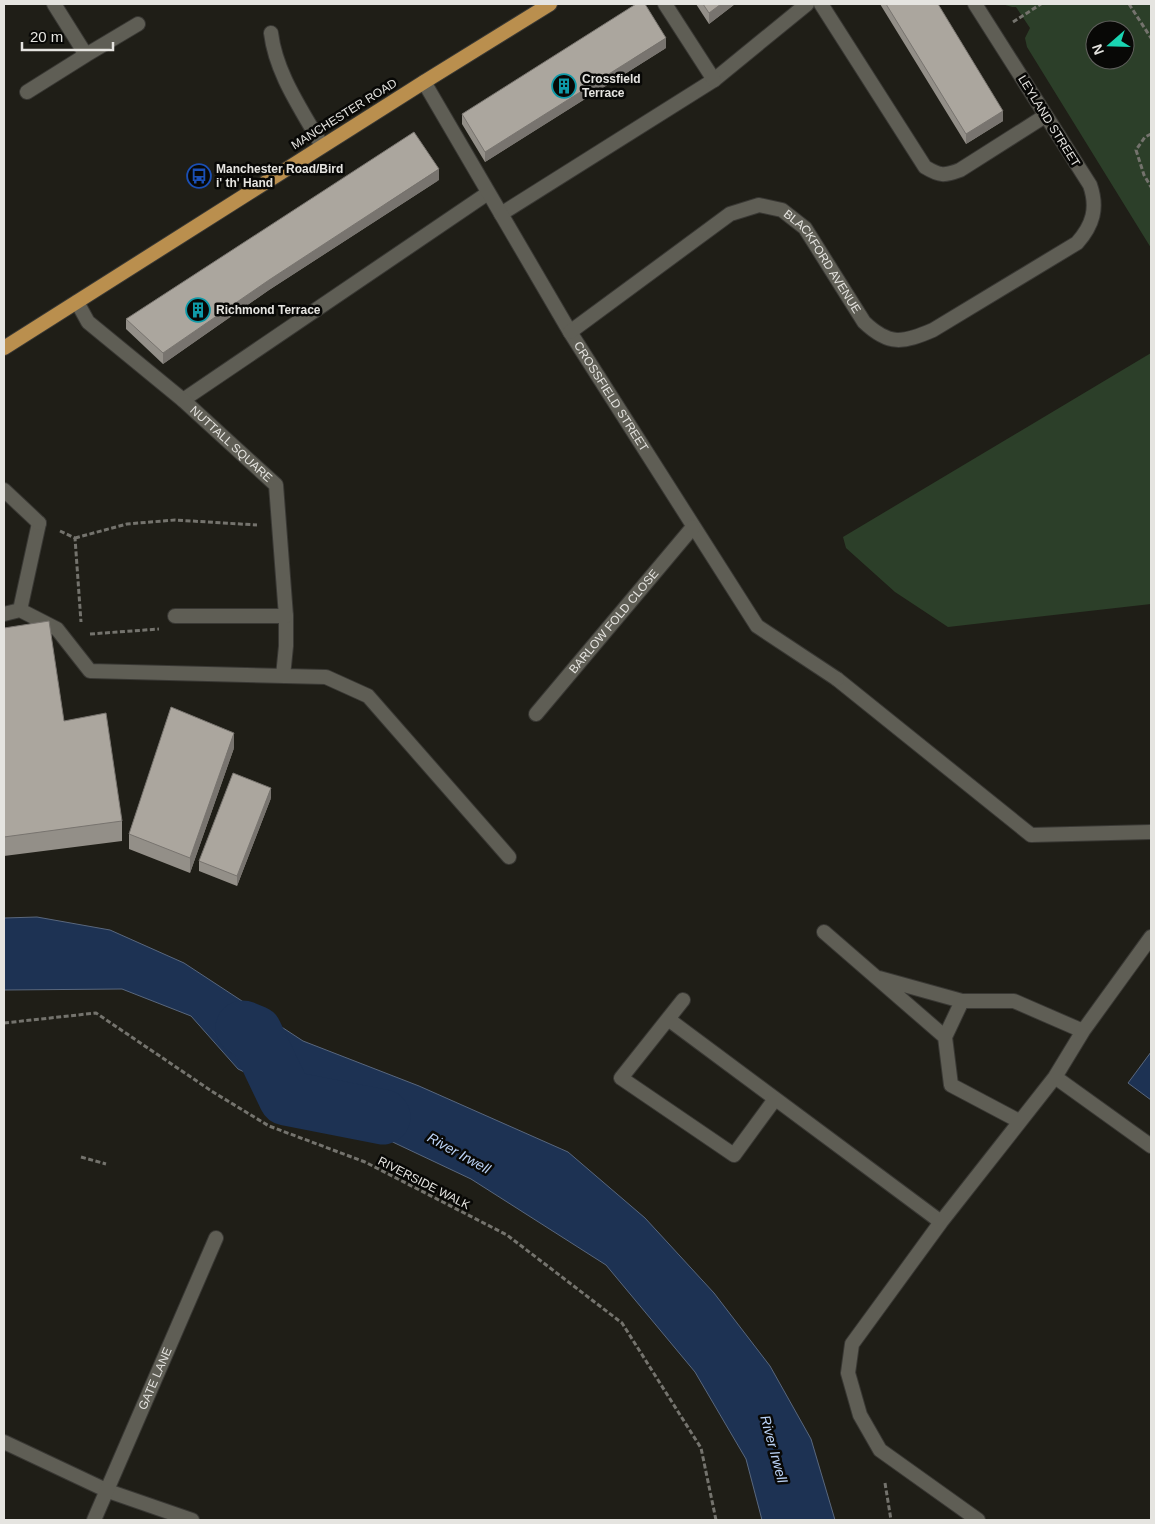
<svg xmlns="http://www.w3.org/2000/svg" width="1155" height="1524" font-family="Helvetica,sans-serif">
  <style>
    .green { fill: #2c3f29; fill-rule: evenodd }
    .water { fill: #1d3253; stroke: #59677d }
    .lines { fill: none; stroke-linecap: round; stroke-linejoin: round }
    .river { stroke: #1d3253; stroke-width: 55 }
    .service-casing { stroke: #393834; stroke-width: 16 }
    .minor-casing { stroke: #393834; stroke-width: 16 }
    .trunk-casing { stroke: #393834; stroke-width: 16 }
    .path { stroke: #74736d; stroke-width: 3; stroke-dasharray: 5 2.5; stroke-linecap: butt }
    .service { stroke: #5f5e55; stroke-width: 14 }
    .minor { stroke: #5f5e55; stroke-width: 14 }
    .trunk { stroke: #ba8f4e; stroke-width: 14 }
    .wall { fill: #938f88 }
    .shaded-wall { fill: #78746f }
    .building { fill: #aba69e; stroke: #78746f }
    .labels { text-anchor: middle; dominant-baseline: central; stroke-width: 5; stroke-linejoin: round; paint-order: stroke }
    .poi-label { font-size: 12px; font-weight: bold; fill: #e5e4e0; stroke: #080806; text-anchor: start }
    .street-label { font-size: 12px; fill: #e5e4e0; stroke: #080806 }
    .water-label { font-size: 14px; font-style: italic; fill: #bbd3f7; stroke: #080806 }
  </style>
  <rect width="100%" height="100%" fill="#1f1e17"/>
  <!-- green -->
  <path class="green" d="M 1002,4 L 1151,4 L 1151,248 L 1027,47 L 1025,38 L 1030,28 L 1016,7 L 1012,7 ZM 1095,30 L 1125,30 L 1125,60 L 1095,60 Z
    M 1151,353 L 1151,604 L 948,627 L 895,592 L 846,548 L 843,537 Z"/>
  <!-- water -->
  <path class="water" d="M 37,917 L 110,930 L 184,963 L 303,1041 L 419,1086 L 568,1152 L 645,1218 L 714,1293 L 770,1366 L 811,1439 L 835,1520 L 762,1520 L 746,1459 L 695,1372 L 606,1265 L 471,1179 L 238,1069 L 191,1016 L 122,989 L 4,990 L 4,918 Z
    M 1151,1052 L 1151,1100 L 1128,1083 Z"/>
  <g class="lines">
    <!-- river -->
    <path class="river" d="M 243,1028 L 255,1033 L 286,1098 L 383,1117"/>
    <!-- service casing -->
    <g class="service-casing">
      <path id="service" d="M 821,4 L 925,167 C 940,176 944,176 960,170 L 1045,116
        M 271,33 C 276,74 302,110 322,146
        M 86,55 L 138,24
        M 27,92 L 86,55 L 54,4
        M 501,214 L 714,80 L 807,4
        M 183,400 L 488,193
        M 20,610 L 57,629 L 90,671 L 326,677 L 368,696 L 509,857
        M 4,614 L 20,610 L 39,523
        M 283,676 L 286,646 L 286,616
        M 837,679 L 1031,835 L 1151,832
        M 824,932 L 945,1037
        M 879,978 L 962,1001
        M 683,1000 L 621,1078 L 734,1155 L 775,1099
        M 668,1019 L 941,1222
        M 1055,1077 L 1151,1146
        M 1019,1121 L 951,1085 L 945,1037 L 962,1001 L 1014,1001 L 1083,1031
        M 978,1520 L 880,1450 L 860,1415 L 848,1373 L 852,1344 L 941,1222 L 1055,1077 L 1083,1031 L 1151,937"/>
    </g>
    <!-- minor casing -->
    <g class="minor-casing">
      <g id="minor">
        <path d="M 665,4 L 714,80"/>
        <path id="s1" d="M 424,82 L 570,332 L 757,626 L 837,679"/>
        <path id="s2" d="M 77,302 L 88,322 L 183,400 L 276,485 L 286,616 L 175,616"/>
        <path id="s3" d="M 570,332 L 730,214 L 759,205 L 782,210 L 805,228 L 864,322 C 889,346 903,343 933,330 L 1077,243 C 1093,225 1098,208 1090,185 L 975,4"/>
        <path d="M 4,490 L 39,523"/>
        <path id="s4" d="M 536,714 L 693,527"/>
        <path d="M 4,1442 L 108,1491 L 192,1520"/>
        <path id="s5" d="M 94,1520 L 216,1238"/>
      </g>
    </g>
    <!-- trunk casing -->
    <g class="trunk-casing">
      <path id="trunk" d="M 4,348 L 424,82 L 550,4"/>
    </g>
    <!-- path -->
    <path class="path" d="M 1129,4 L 1151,38
      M 1013,22 L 1041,4
      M 1151,134 L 1145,137 L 1136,150 L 1144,175 L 1151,187
      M 60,531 L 75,538 L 81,622
      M 75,538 L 127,524 L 175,520 L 257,525
      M 90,634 L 159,629
      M 4,1023 L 96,1013 L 213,1092 L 269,1126 L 365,1162 L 507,1235 L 622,1323 L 701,1448 L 716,1520
      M 81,1157 L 106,1164
      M 885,1483 L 891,1520"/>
    <!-- service -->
    <use href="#service" class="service"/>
    <!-- minor -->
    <use href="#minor" class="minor"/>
    <!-- trunk -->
    <use href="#trunk" class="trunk"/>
  </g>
  <!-- wall -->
  <path class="wall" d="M 696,4 L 735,4 L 709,24 Z
    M 880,4 L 938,4 L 1003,121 L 966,144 Z
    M 666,48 L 485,162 L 462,124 L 462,114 Z
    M 439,180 L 269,290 L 163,364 L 126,329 L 126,319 Z
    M 4,628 L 64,721 L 122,821 L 122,841 L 4,856 Z
    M 234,748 L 190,873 L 129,849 L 129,834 Z
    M 271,798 L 237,886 L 199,871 L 199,861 Z"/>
  <!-- shaded-wall -->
  <path class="shaded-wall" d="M 721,4 L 735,4 L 709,24 L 709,13 Z
    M 666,38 L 666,48 L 485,162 L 485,152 Z
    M 1003,111 L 1003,121 L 966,144 L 966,134 Z
    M 439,169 L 439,180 L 269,290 L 163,364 L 163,353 L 269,280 Z
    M 234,733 L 234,748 L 190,873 L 190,858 Z
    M 271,788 L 271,798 L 237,886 L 237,876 Z"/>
  <!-- building -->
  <path class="building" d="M 636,4 L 645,4 L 666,38 L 485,152 L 462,114 Z
    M 703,4 L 721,4 L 709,13 Z
    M 886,4 L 938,4 L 1003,111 L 966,134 Z
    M 414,132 L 439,169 L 269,280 L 163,353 L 126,319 Z
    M 49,621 L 64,721 L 106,713 L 122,821 L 4,837 L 4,628 Z
    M 171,707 L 234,733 L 190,858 L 129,834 Z
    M 233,773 L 271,788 L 237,876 L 199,861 Z"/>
  <!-- icons -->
  <defs>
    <g id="building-ring" transform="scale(1.25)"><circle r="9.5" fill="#080806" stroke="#0f9aa8" stroke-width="1.5"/><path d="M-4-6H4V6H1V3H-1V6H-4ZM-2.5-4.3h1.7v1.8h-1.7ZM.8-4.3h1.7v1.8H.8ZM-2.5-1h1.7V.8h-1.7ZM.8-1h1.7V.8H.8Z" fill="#0f9aa8"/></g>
    <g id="bus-ring" transform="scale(1.25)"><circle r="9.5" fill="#080806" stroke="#1a4fb4" stroke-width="1.5"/><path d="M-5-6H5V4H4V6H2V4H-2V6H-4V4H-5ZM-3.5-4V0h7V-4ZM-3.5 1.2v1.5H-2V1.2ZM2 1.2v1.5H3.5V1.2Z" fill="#1a4fb4"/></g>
  </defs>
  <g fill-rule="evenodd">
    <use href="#building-ring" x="564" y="86"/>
    <use href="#bus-ring" x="199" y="176"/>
    <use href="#building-ring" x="198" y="310"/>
  </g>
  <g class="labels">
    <!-- poi labels -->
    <g class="poi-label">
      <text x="582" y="79">Crossfield<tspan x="582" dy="14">Terrace</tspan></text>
      <text x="216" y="169">Manchester Road/Bird<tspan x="216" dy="14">i' th' Hand</tspan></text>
      <text x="216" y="310">Richmond Terrace</text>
    </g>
    <!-- street labels -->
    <g class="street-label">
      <text transform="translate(344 114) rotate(-32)">MANCHESTER ROAD</text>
      <text transform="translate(1049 121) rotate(58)">LEYLAND STREET</text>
      <text stroke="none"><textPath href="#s3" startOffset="319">BLACKFORD AVENUE</textPath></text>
      <text stroke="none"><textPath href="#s1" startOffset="366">CROSSFIELD STREET</textPath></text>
      <text stroke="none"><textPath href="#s2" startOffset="211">NUTTALL SQUARE</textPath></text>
      <text stroke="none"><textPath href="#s4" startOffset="121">BARLOW FOLD CLOSE</textPath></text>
      <text transform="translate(424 1183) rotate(27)">RIVERSIDE WALK</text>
      <text stroke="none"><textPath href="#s5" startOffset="154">GATE LANE</textPath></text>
    </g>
    <!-- water labels -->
    <g class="water-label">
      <text transform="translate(459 1153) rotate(29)">River Irwell</text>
      <text transform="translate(774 1449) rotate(75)">River Irwell</text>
    </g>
  </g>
  <!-- border -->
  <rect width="1155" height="1524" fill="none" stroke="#e5e4e0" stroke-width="10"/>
  <!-- north arrow -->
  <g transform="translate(1110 45) rotate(250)"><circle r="24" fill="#080806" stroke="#60605d"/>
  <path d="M0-4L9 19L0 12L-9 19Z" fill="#1ad5b2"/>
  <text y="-8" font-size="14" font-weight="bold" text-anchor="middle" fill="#e5e4e0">N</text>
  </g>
  <!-- scale -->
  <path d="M22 42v8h91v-8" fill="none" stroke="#e5e4e0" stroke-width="2.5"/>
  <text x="30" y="42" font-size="15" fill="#e5e4e0" stroke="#080806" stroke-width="4" paint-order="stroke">20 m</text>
</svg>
